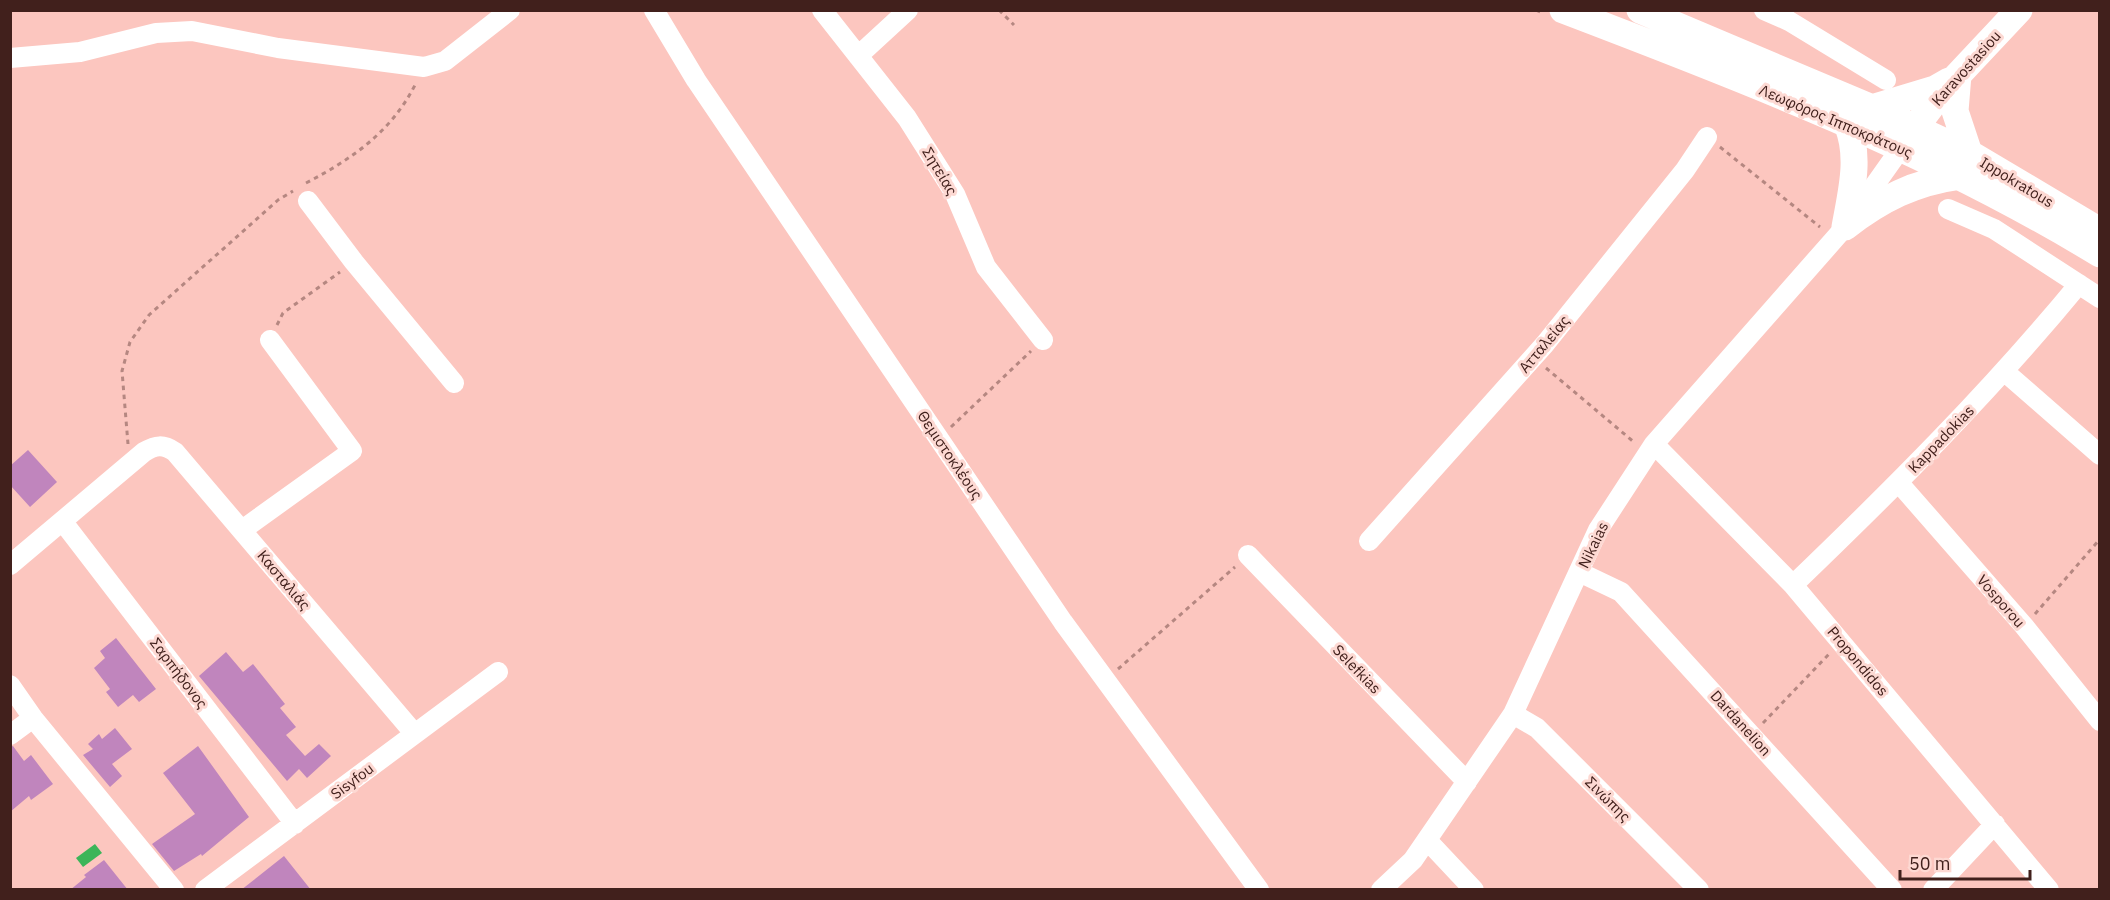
<svg xmlns="http://www.w3.org/2000/svg" width="2110" height="900" font-family="'IBM Plex Sans',sans-serif">
  <style>
    .water { fill: #3cb559 }
    .building { fill: #c085bd }
    .lines { fill: none; stroke-linecap: round; stroke-linejoin: round }
    .path { stroke: #b58781; stroke-width: 3; stroke-dasharray: 4.5 4.5; stroke-linecap: butt }
    .street { stroke: #fff; stroke-width: 20 }
    .secondary { stroke: #fff; stroke-width: 27 }
    .labels { text-anchor: middle; dominant-baseline: central; stroke-width: 6; stroke-linejoin: round; paint-order: stroke }
    .street-label { font-size: 15px; fill: #41201c; stroke: #fdd9d3 }
  </style>
  <rect width="100%" height="100%" fill="#fcc6bf"/>
  <!-- water -->
  <path class="water" d="M 95,844 L 102,853 L 83,867 L 76,858 Z"/>
  <!-- building -->
  <path class="building" d="M 28,450 L 57,482 L 30,507 L 10,485 L 10,466 Z
    M 116,638 L 156,689 L 139,702 L 133,695 L 118,707 L 106,692 L 110,689 L 94,668 L 105,658 L 100,651 Z
    M 226,652 L 243,672 L 253,664 L 285,704 L 280,708 L 296,727 L 286,735 L 305,756 L 319,744 L 331,756 L 307,778 L 299,769 L 287,781 L 199,676 Z
    M 115,728 L 132,749 L 112,764 L 122,776 L 110,787 L 83,755 L 93,749 L 88,744 L 99,734 L 102,739 Z
    M 13,746 L 24,761 L 31,755 L 53,784 L 31,800 L 29,796 L 10,812 L 10,747 Z
    M 198,746 L 249,817 L 202,856 L 201,854 L 174,871 L 152,844 L 195,814 L 163,773 Z
    M 284,856 L 311,890 L 241,890 Z
    M 104,860 L 128,890 L 70,890 L 86,877 L 84,875 Z"/>
  <g class="lines">
    <!-- path -->
    <path class="path" d="M 999,10 L 1014,25
      M 1536,10 L 1543,13
      M 1720,147 L 1820,227
      M 306,183 C 352,159 391,132 415,85
      M 277,325 L 283,313 L 340,272
      M 1546,368 L 1635,443
      M 951,427 L 1031,351
      M 128,444 L 122,371 L 130,342 L 149,315 L 278,200 L 293,191
      M 2035,614 L 2100,539
      M 1118,669 L 1235,567
      M 1763,723 L 1829,654"/>
    <!-- street -->
    <path class="street" d="M 654,10 L 696,80 L 1063,622 L 1259,890
      M 822,10 L 907,118 L 955,194 L 986,267 L 1043,340
      M 1764,10 L 1789,21 L 1886,80
      M 858,56 L 908,10
      M 10,58 L 80,52 L 156,33 L 192,31 L 278,48 L 424,67 L 445,61 L 510,10
      M 308,201 L 354,262 L 454,383
      M 1948,209 L 1994,229 L 2100,298
      M 2005,372 L 2100,455
      M 1654,444 L 1793,585 L 2049,890
      M 1899,483 L 2024,626 L 2100,721
      M 63,522 L 295,824
      M 242,530 L 352,451 L 270,340
      M 1369,541 L 1545,344 L 1685,170 L 1707,137
      M 1248,555 L 1467,782
      M 10,565 L 144,452 C 156,445 163,444 175,452 L 414,733
      M 1579,572 L 1621,592 L 1892,890
      M 1793,585 C 1893,489 1990,392 2079,284
      M 10,685 L 33,718 L 174,890
      M 1513,714 L 1537,728 L 1699,890
      M 10,735 L 33,718
      M 1427,840 L 1474,890
      M 205,890 L 498,672
      M 1381,890 L 1413,860 L 1513,714 L 1598,530 L 1654,444 L 1845,227 L 1908,138
      M 1933,890 L 1995,824"/>
    <!-- secondary -->
    <path class="secondary" d="M 1563,10 C 1747,80 1931,151 2100,254
      M 1640,10 L 1872,108 L 1969,153 L 2100,231
      M 1958,75 L 1955,111 L 1969,153
      M 1872,108 L 1935,89 L 1949,81
      M 1915,128 L 1942,92 L 2019,10
      M 1845,227 C 1881,199 1915,182 1960,176
      M 1845,227 C 1851,193 1861,157 1847,124"/>
  </g>
  <g class="labels">
    <!-- street labels -->
    <g class="street-label">
      <text transform="translate(1966 68) rotate(-48)">Karavostasiou</text>
      <text transform="translate(1836 121) rotate(23)">Λεωφόρος Ιπποκράτους</text>
      <text transform="translate(940 171) rotate(59)">Σητείας</text>
      <text transform="translate(2017 182) rotate(31)">Ippokratous</text>
      <text transform="translate(1544 344) rotate(-50)">Ατταλείας</text>
      <text transform="translate(1941 439) rotate(-46)">Kappadokias</text>
      <text transform="translate(950 455) rotate(56)">Θεμιστοκλέους</text>
      <text transform="translate(1593 545) rotate(-64)">Nikaias</text>
      <text transform="translate(284 580) rotate(50)">Κασταλιάς</text>
      <text transform="translate(2001 601) rotate(49)">Vosporou</text>
      <text transform="translate(1858 661) rotate(50)">Propondidos</text>
      <text transform="translate(1357 669) rotate(46)">Selefkias</text>
      <text transform="translate(179 673) rotate(53)">Σαρπήδονος</text>
      <text transform="translate(1741 723) rotate(48)">Dardanelion</text>
      <text transform="translate(352 781) rotate(-37)">Sisyfou</text>
      <text transform="translate(1608 799) rotate(45)">Σινώπης</text>
    </g>
  </g>
  <!-- border -->
  <rect width="2110" height="900" fill="none" stroke="#41201c" stroke-width="24"/>
  <!-- scale -->
  <path d="M1900 870v9h130v-9" fill="none" stroke="#41201c" stroke-width="3"/>
  <text x="1909" y="870" font-size="18" fill="#41201c" stroke="#fdd9d3" stroke-width="4.5" paint-order="stroke">50 m</text>
</svg>
